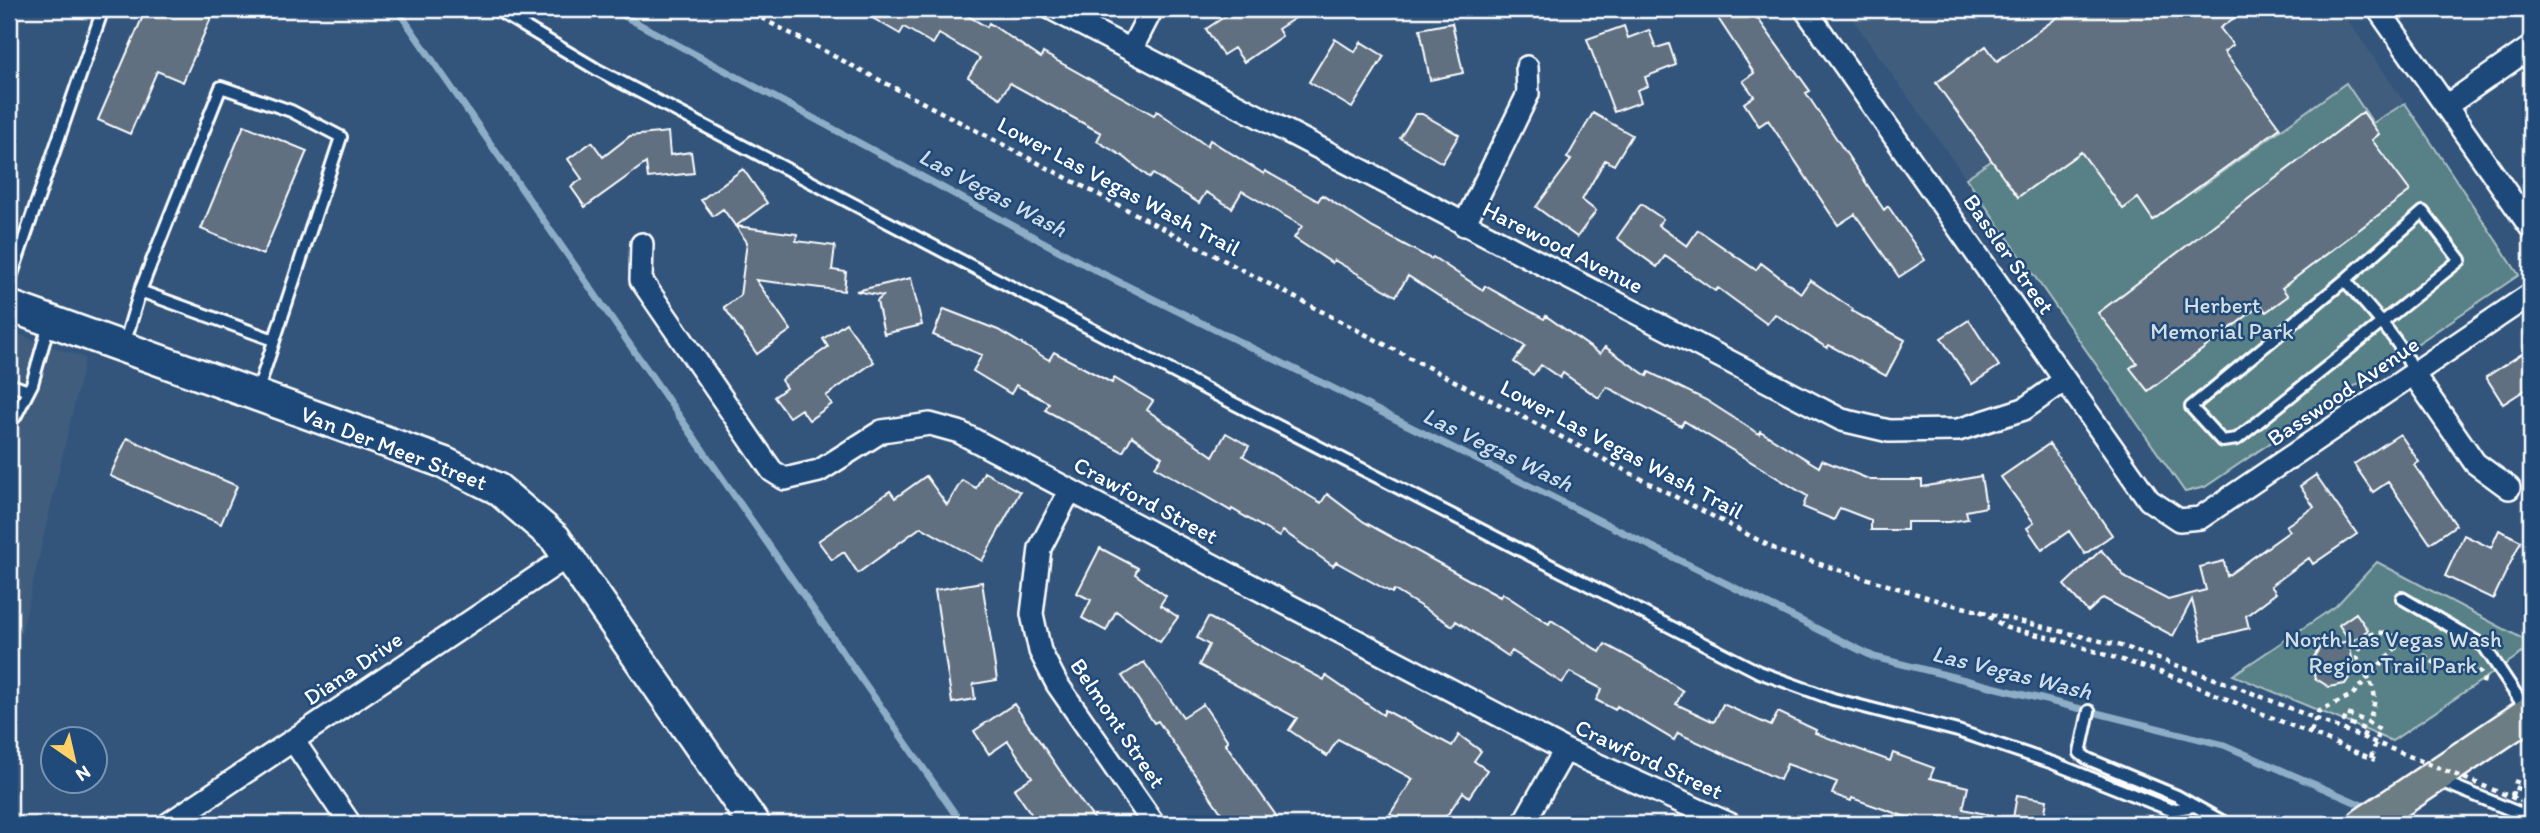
<svg xmlns="http://www.w3.org/2000/svg" width="2540" height="833" font-family="Itim,sans-serif">
  <style>
    .built { fill: #415d7e }
    .green { fill: #588087; stroke: #acc0c3; stroke-width: 2 }
    .lines { fill: none; stroke-linecap: round; stroke-linejoin: round }
    .stream { stroke: #8eadc6; stroke-width: 7 }
    .building { fill: #617081; stroke: #fff; stroke-width: 2 }
    .lane-casing { stroke: #fff; stroke-width: 16 }
    .street-casing { stroke: #fff; stroke-width: 26 }
    .secondary-casing { stroke: #fff; stroke-width: 35 }
    .primary-casing { stroke: #fff; stroke-width: 37 }
    .path { stroke: #fff; stroke-width: 4.5; stroke-dasharray: 5 5; stroke-linecap: butt }
    .lane { stroke: #1f4a7a; stroke-width: 10 }
    .street { stroke: #1f4a7a; stroke-width: 21 }
    .secondary { stroke: #1f4a7a; stroke-width: 30 }
    .primary { stroke: #6d7d84; stroke-width: 32 }
    .path-bridge { stroke: #fff; stroke-width: 4.5; stroke-dasharray: 5 5; stroke-linecap: butt }
    .labels { text-anchor: middle; dominant-baseline: central; stroke-width: 5; stroke-linejoin: round; paint-order: stroke }
    .street-label { font-size: 23px; fill: #fff; stroke: #1f4a7a }
    .park-label { font-size: 23px; fill: #d5dfe1; stroke: #1f4a7a }
    .water-label { font-size: 24px; font-style: italic; fill: #d0dde7; stroke: #1f4a7a }
  </style>
  <rect width="100%" height="100%" fill="#33557c"/>
  <filter id="ink" filterUnits="userSpaceOnUse"><feTurbulence type="fractalNoise" baseFrequency=".0143" numOctaves="2"/><feDisplacementMap in="SourceGraphic" scale="14" xChannelSelector="R" yChannelSelector="G"/><feConvolveMatrix kernelMatrix="1 2 1 2 8 2 1 2 1" color-interpolation-filters="sRGB"/></filter>
  <g filter="url(#ink)">
    <!-- built -->
    <path class="built" d="M 1845,9 L 2340,9 L 2405,103 L 2373,123 L 2346,83 L 2194,192 L 2113,78 L 1966,178 Z
      M 9,331 L 85,358 L 9,687 Z"/>
    <!-- green -->
    <path class="green" d="M 2114,77 L 2194,192 L 2346,83 L 2373,123 L 2405,103 L 2519,275 L 2205,487 L 2185,492 L 1966,178 Z
      M 2377,562 L 2531,643 L 2531,647 L 2392,741 L 2233,675 L 2336,606 Z"/>
    <g class="lines">
      <!-- stream -->
      <path class="stream" d="M 397,9 L 962,824
        M 611,9 L 1095,270 L 1874,657 L 2224,745 L 2371,809
        M 2391,818 L 2407,824"/>
    </g>
    <!-- building -->
    <path class="building" d="M 146,9 L 170,16 L 173,9 L 215,9 L 183,82 L 157,71 L 130,134 L 98,120 Z
      M 857,9 L 956,9 L 987,27 L 989,23 L 1041,58 L 1043,53 L 1154,115 L 1157,111 L 1207,146 L 1210,140 L 1264,174 L 1265,171 L 1318,201 L 1322,195 L 1373,228 L 1431,259 L 1433,257 L 1483,290 L 1485,286 L 1544,319 L 1546,316 L 1600,354 L 1605,347 L 1647,376 L 1649,372 L 1706,400 L 1759,434 L 1760,431 L 1819,467 L 1822,460 L 1871,480 L 1922,480 L 1922,487 L 1981,476 L 1986,507 L 1966,511 L 1968,519 L 1949,522 L 1907,522 L 1907,530 L 1871,530 L 1871,520 L 1840,508 L 1834,520 L 1803,507 L 1807,496 L 1684,421 L 1681,426 L 1607,387 L 1599,398 L 1563,373 L 1560,378 L 1541,365 L 1533,375 L 1514,362 L 1525,346 L 1454,306 L 1408,276 L 1396,296 L 1334,260 L 1332,263 L 1294,238 L 1302,226 L 1242,191 L 1232,208 L 1206,192 L 1199,203 L 1153,174 L 1150,178 L 1124,157 L 1097,141 L 1101,133 L 1010,83 L 1000,98 L 968,77 L 980,58 L 939,34 L 933,44 L 904,27 L 900,34 Z
      M 1236,9 L 1309,9 L 1278,29 L 1282,36 L 1244,62 L 1234,48 L 1223,55 L 1206,29 Z
      M 1712,9 L 1751,9 L 1810,91 L 1806,93 L 1884,210 L 1888,206 L 1925,260 L 1899,277 L 1855,214 L 1838,225 L 1768,120 L 1759,126 L 1744,103 L 1754,96 L 1743,81 L 1754,73 Z
      M 2069,9 L 2247,9 L 2220,28 L 2233,45 L 2224,52 L 2280,128 L 2153,220 L 2138,198 L 2123,209 L 2081,152 L 2018,197 L 1936,83 L 1986,46 L 1997,61 Z
      M 1452,23 L 1463,73 L 1430,80 L 1420,29 Z
      M 1624,26 L 1628,38 L 1649,30 L 1656,48 L 1669,44 L 1676,65 L 1645,77 L 1648,86 L 1637,90 L 1641,102 L 1614,112 L 1587,39 Z
      M 1335,39 L 1355,52 L 1361,42 L 1384,56 L 1352,108 L 1309,82 Z
      M 2363,112 L 2379,134 L 2372,140 L 2410,191 L 2282,288 L 2288,296 L 2266,312 L 2261,305 L 2148,391 L 2130,368 L 2137,363 L 2098,313 Z
      M 1593,113 L 1632,135 L 1614,165 L 1605,160 L 1582,200 L 1596,211 L 1577,237 L 1536,207 L 1571,160 L 1567,158 Z
      M 1415,114 L 1422,114 L 1459,135 L 1442,163 L 1400,138 Z
      M 244,125 L 307,151 L 263,255 L 201,229 Z
      M 668,132 L 670,155 L 691,152 L 694,173 L 648,178 L 646,163 L 585,207 L 571,187 L 582,179 L 568,159 L 592,142 L 603,157 L 630,136 Z
      M 743,169 L 767,203 L 736,226 L 797,234 L 796,241 L 835,246 L 832,270 L 846,272 L 844,291 L 756,280 L 791,330 L 757,354 L 724,307 L 740,296 L 747,242 L 723,209 L 713,216 L 701,200 Z
      M 1641,204 L 1663,219 L 1658,225 L 1687,246 L 1698,230 L 1756,270 L 1761,263 L 1801,293 L 1810,280 L 1853,309 L 1852,311 L 1905,340 L 1886,376 L 1829,345 L 1827,348 L 1775,314 L 1767,324 L 1718,288 L 1715,291 L 1665,256 L 1657,267 L 1617,238 Z
      M 911,278 L 922,325 L 884,334 L 877,301 L 883,296 L 856,291 Z
      M 944,309 L 998,330 L 1049,360 L 1054,352 L 1112,383 L 1114,378 L 1153,401 L 1147,410 L 1213,456 L 1226,433 L 1249,446 L 1243,456 L 1321,503 L 1327,494 L 1364,522 L 1500,597 L 1502,593 L 1549,624 L 1551,620 L 1600,652 L 1605,644 L 1640,663 L 1683,691 L 1676,704 L 1714,722 L 1723,704 L 1771,726 L 1778,712 L 1816,730 L 1815,733 L 1890,761 L 1893,753 L 1934,768 L 1930,778 L 1968,787 L 1963,809 L 1998,817 L 1997,824 L 1926,824 L 1852,798 L 1851,801 L 1832,794 L 1837,782 L 1798,768 L 1787,764 L 1780,780 L 1678,733 L 1674,740 L 1617,706 L 1615,710 L 1596,700 L 1602,689 L 1570,672 L 1562,683 L 1512,651 L 1508,656 L 1456,621 L 1453,626 L 1394,590 L 1392,593 L 1336,562 L 1333,566 L 1283,531 L 1279,537 L 1232,509 L 1231,511 L 1155,467 L 1162,457 L 1132,436 L 1123,452 L 1045,410 L 1049,403 L 1016,385 L 1011,394 L 973,371 L 982,355 L 933,335 Z
      M 1969,320 L 1999,366 L 1972,384 L 1941,338 Z
      M 846,323 L 874,362 L 826,396 L 832,404 L 809,420 L 801,409 L 789,417 L 774,397 L 786,388 L 781,380 L 828,347 L 823,339 Z
      M 2531,348 L 2531,386 L 2503,404 L 2486,377 Z
      M 2400,434 L 2419,462 L 2414,465 L 2456,525 L 2430,543 L 2388,482 L 2373,492 L 2354,464 Z
      M 127,438 L 237,486 L 221,524 L 110,476 Z
      M 2049,444 L 2112,535 L 2085,554 L 2069,531 L 2042,550 L 2027,528 L 2034,523 L 2001,477 Z
      M 984,472 L 1020,492 L 982,561 L 921,527 L 858,573 L 844,552 L 832,560 L 818,541 L 890,491 L 895,498 L 926,476 L 947,505 L 962,480 L 976,488 Z
      M 2316,475 L 2357,534 L 2313,564 L 2309,558 L 2271,586 L 2276,593 L 2246,616 L 2249,628 L 2202,640 L 2192,600 L 2173,636 L 2103,598 L 2088,612 L 2064,585 L 2101,550 L 2126,578 L 2168,600 L 2206,590 L 2200,567 L 2224,561 L 2227,576 L 2290,531 L 2286,526 L 2314,507 L 2300,486 Z
      M 2499,530 L 2521,541 L 2493,599 L 2445,576 L 2464,535 L 2491,548 Z
      M 1100,548 L 1138,568 L 1135,574 L 1166,596 L 1160,605 L 1178,617 L 1160,642 L 1116,611 L 1106,631 L 1082,618 L 1091,600 L 1077,593 Z
      M 982,582 L 997,680 L 973,684 L 975,699 L 952,703 L 935,590 Z
      M 2356,613 L 2368,630 L 2351,642 L 2339,625 Z
      M 1208,617 L 1324,680 L 1326,676 L 1383,715 L 1385,710 L 1452,746 L 1459,735 L 1481,751 L 1474,761 L 1487,770 L 1469,797 L 1463,792 L 1441,824 L 1405,824 L 1390,814 L 1413,779 L 1338,739 L 1327,756 L 1289,730 L 1297,718 L 1199,665 L 1209,645 L 1197,638 Z
      M 2349,641 L 2354,670 L 2345,684 L 2329,687 L 2315,678 L 2311,662 L 2320,647 Z
      M 1144,662 L 1183,717 L 1203,704 L 1228,741 L 1225,743 L 1282,824 L 1229,824 L 1158,721 L 1154,723 L 1122,676 Z
      M 1014,704 L 1082,803 L 1098,824 L 1038,824 L 1014,789 L 1032,777 L 1008,741 L 989,754 L 974,731 Z
      M 2017,795 L 2047,800 L 2043,824 L 2012,824 Z"/>
    <g class="lines">
      <!-- lane casing -->
      <g class="lane-casing">
        <path id="lane" d="M 495,9 L 596,69 L 1219,396 L 1759,672 L 1833,699 L 1958,731 L 2053,763 L 2171,810 L 2194,806
          M 2345,280 L 2423,212 L 2460,260 L 2237,439 L 2222,441 L 2191,407 L 2345,280 C 2366,306 2405,344 2414,375
          M 9,283 L 103,9
          M 124,345 L 140,291
          M 9,384 L 28,391
          M 257,393 L 341,137 L 291,111 L 221,87 L 140,291 L 274,340
          M 9,419 L 15,417 L 32,384 L 49,324
          M 2402,598 L 2484,646 L 2527,711
          M 2089,711 L 2080,753 L 2088,759 L 2177,796 L 2227,824
          M 2438,780 L 2526,816"/>
      </g>
      <!-- street casing -->
      <g class="street-casing">
        <path id="street" d="M 1052,9 L 1842,420 L 1889,431 L 1958,430 L 2024,409 L 2065,380
          M 1805,9 L 2149,500 L 2179,520 L 2200,518 L 2531,294
          M 2378,9 L 2531,228
          M 1131,50 L 1152,9
          M 2446,106 L 2531,47
          M 1464,225 L 1528,94 L 1527,67
          M 642,244 L 641,280 L 772,471 L 785,479 L 819,471 L 882,431 L 930,424 L 959,432 L 1565,750 L 1730,824
          M 2414,375 L 2475,463 L 2509,488
          M 1070,490 L 1040,548 L 1032,614 L 1040,651 L 1057,684 L 1154,824
          M 293,740 L 350,824
          M 168,824 L 568,556
          M 1523,824 L 1565,750"/>
      </g>
      <!-- secondary casing -->
      <g class="secondary-casing">
        <path id="secondary" d="M 9,306 L 445,463 L 498,489 L 555,538 L 754,824"/>
      </g>
      <!-- primary casing -->
      <g class="primary-casing">
        <path id="primary" d="M 2364,824 L 2531,712"/>
      </g>
      <!-- path -->
      <path class="path" d="M 744,9 L 1781,552 L 1946,603 L 2125,647 L 2232,685
        M 1980,611 L 2007,628 L 2056,639 L 2166,674 L 2375,760
        M 2311,732 L 2318,712 L 2352,695 L 2401,642
        M 2363,737 L 2366,730 L 2344,721 L 2347,714 L 2368,722
        M 2371,758 L 2380,730 L 2368,722 C 2382,691 2371,685 2357,658 C 2371,597 2423,664 2452,671 C 2460,673 2470,667 2478,669 L 2484,679 L 2482,687
        M 2514,781 L 2531,788
        M 2512,796 L 2514,787 L 2531,794"/>
      <!-- lane -->
      <use href="#lane" class="lane"/>
      <!-- street -->
      <use href="#street" class="street"/>
      <!-- secondary -->
      <use href="#secondary" class="secondary"/>
      <!-- primary -->
      <use href="#primary" class="primary"/>
      <!-- path-bridge -->
      <path class="path-bridge" d="M 2232,685 L 2531,805"/>
    </g>
  </g>
  <g class="labels">
    <!-- street labels -->
    <g class="street-label">
      <text transform="translate(1119 186) rotate(28)">Lower Las Vegas Wash Trail</text>
      <text transform="translate(1563 247) rotate(27)">Harewood Avenue</text>
      <text transform="translate(2009 254) rotate(55)">Bassler Street</text>
      <text transform="translate(2343 391) rotate(-34)">Basswood Avenue</text>
      <text transform="translate(394 448) rotate(21)">Van Der Meer Street</text>
      <text transform="translate(1622 449) rotate(28)">Lower Las Vegas Wash Trail</text>
      <text transform="translate(1146 500) rotate(28)">Crawford Street</text>
      <text transform="translate(353 668) rotate(-34)">Diana Drive</text>
      <text transform="translate(1118 723) rotate(56)">Belmont Street</text>
      <text transform="translate(1649 759) rotate(25)">Crawford Street</text>
    </g>
    <!-- park labels -->
    <g class="park-label">
      <text x="2222" y="305">Herbert<tspan x="2222" dy="26">Memorial Park</tspan></text>
      <text x="2393" y="639">North Las Vegas Wash<tspan x="2393" dy="26">Region Trail Park</tspan></text>
    </g>
    <!-- water labels -->
    <g class="water-label">
      <text transform="translate(993 192) rotate(28)">Las Vegas Wash</text>
      <text transform="translate(1498 449) rotate(26)">Las Vegas Wash</text>
      <text transform="translate(2012 672) rotate(14)">Las Vegas Wash</text>
    </g>
  </g>
  <!-- margin -->
  <rect width="2540" height="833" fill="none" stroke="#1f4a7a" stroke-width="35"/>
  <rect x="18" y="18" width="2505" height="798" fill="none" stroke="#fff" stroke-width="2.5" filter="url(#ink)"/>
  <!-- north arrow -->
  <g transform="translate(74 760) rotate(146)"><circle r="33" fill="#1f4a7a" stroke="#7992af" stroke-width="2"/>
  <path d="M0-5L12 26L0 18L-12 26Z" fill="#ffd166"/>
  <text y="-10" font-size="19" font-weight="bold" text-anchor="middle" fill="#ffffff">N</text>
  </g>
</svg>
